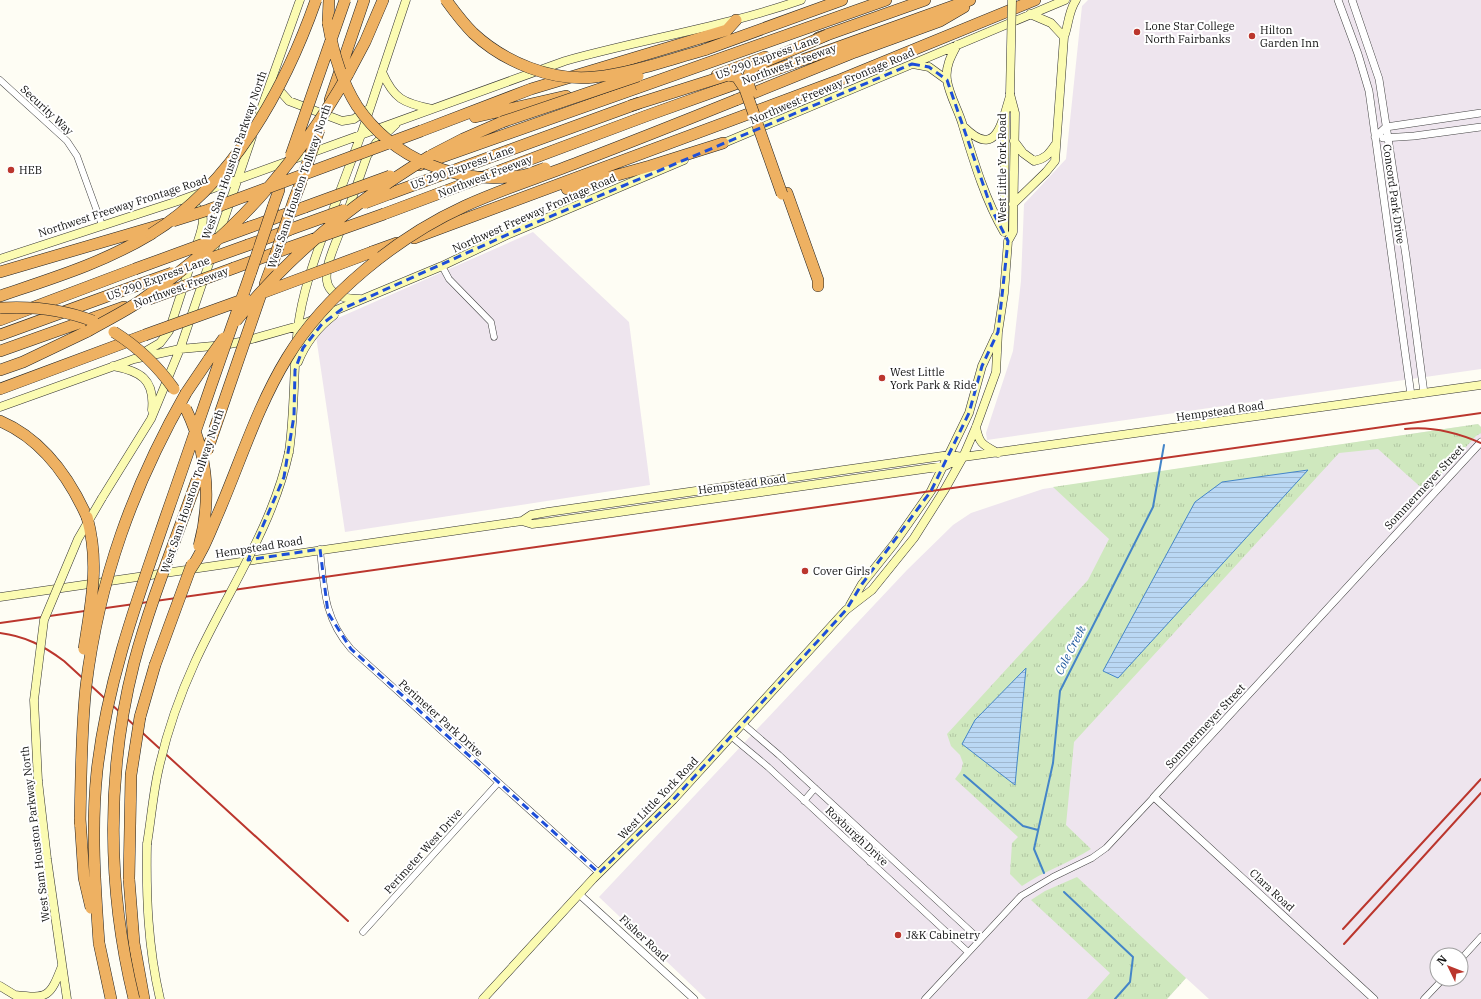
<svg xmlns="http://www.w3.org/2000/svg" width="1481" height="999" font-family="'IBM Plex Serif',serif">
  <style>
    .industrial { fill: #eee5ee; fill-rule: evenodd }
    .grass { fill: url(#grass-tufts) }
    .water { fill: url(#water-rules); stroke: #4485c8 }
    .lines { fill: none; stroke-linecap: round; stroke-linejoin: round }
    .stream { stroke: #4485c8; stroke-width: 2 }
    .minor-casing { stroke: #434343; stroke-width: 7 }
    .tertiary-casing { stroke: #434343; stroke-width: 8 }
    .secondary-casing { stroke: #323232; stroke-width: 9 }
    .motorway-casing { stroke: #212121; stroke-width: 12 }
    .minor { stroke: #fff; stroke-width: 6 }
    .tertiary { stroke: #fff; stroke-width: 7 }
    .secondary { stroke: #fbfbb2; stroke-width: 8 }
    .motorway { stroke: #eeb162; stroke-width: 11 }
    .rail { stroke: #bb362d; stroke-width: 2 }
    .secondary-bridge-casing { stroke: #323232; stroke-width: 9; stroke-linecap: butt }
    .motorway-bridge-casing { stroke: #212121; stroke-width: 12; stroke-linecap: butt }
    .secondary-bridge { stroke: #fbfbb2; stroke-width: 8 }
    .motorway-bridge { stroke: #eeb162; stroke-width: 11 }
    .marked { fill: none; stroke: #1d4ed8; stroke-width: 3; stroke-dasharray: 8 5; stroke-linejoin: round }
    .poi-dot { fill: #bb362d; stroke: #fff; stroke-width: 1.5 }
    .labels { text-anchor: middle; dominant-baseline: central; stroke-width: 4; stroke-linejoin: round; paint-order: stroke }
    .poi-label { font-size: 11px; fill: #101010; stroke: #fff; text-anchor: start }
    .street-label { font-size: 11px; fill: #101010; stroke: #fff }
    .water-label { font-size: 12px; font-style: italic; fill: #1e589d; stroke: #fff }
  </style>
  <defs>
    <pattern id="grass-tufts" width="24" height="20" patternUnits="userSpaceOnUse"><rect width="24" height="20" fill="#cfe8be"/><path d="M3 7l-1-3M5 7V3M7 7l1-3M15 17l-1-3M17 17v-4M19 17l1-3" fill="none" stroke="#b1c6a2"/></pattern>
    <pattern id="water-rules" width="6" height="5" patternUnits="userSpaceOnUse"><rect width="6" height="5" fill="#bad8f4"/><path d="M0 2.5h6" fill="none" stroke="#9fb8d0"/></pattern>
  </defs>
  <rect width="100%" height="100%" fill="#fefdf4"/>
  <!-- industrial -->
  <path class="industrial" d="M 1088,0 L 1481,0 L 1481,369 L 987,440 L 986,433 L 1013,351 L 1021,281 L 1024,204 L 1066,159 L 1082,6 Z
    M 533,232 L 629,322 L 650,485 L 345,532 L 316,336 L 329,322 Z
    M 1478,424 L 1481,427 L 1481,999 L 1209,999 L 1186,978 L 1167,999 L 706,999 L 599,897 L 907,570 L 953,525 L 971,513 L 1043,489 ZM 1437,955 L 1461,955 L 1461,979 L 1437,979 Z"/>
  <!-- grass -->
  <path class="grass" d="M 1478,424 L 1481,427 L 1481,433 L 1476,436 L 1425,491 L 1378,449 L 1339,453 L 1074,742 L 1066,825 L 1091,849 C 1069,863 1044,871 1022,886 L 1010,874 L 1012,843 L 1018,837 L 955,779 L 961,771 L 963,763 L 960,755 L 951,746 L 947,734 L 1088,580 L 1109,539 L 1053,487 Z
    M 1077,877 L 1186,978 L 1167,999 L 1087,999 L 1110,973 L 1031,900 L 1045,891 Z"/>
  <!-- water -->
  <path class="water" d="M 1308,470 L 1118,678 L 1103,671 L 1195,502 L 1222,482 Z
    M 1026,668 L 1015,785 L 962,744 L 975,720 Z"/>
  <g class="lines">
    <!-- stream -->
    <path class="stream" d="M 964,775 L 1023,826 L 1038,830
      M 1044,873 L 1034,849 L 1053,763 L 1060,691 L 1153,507 L 1164,445
      M 1064,892 L 1133,957 L 1130,982 L 1115,999"/>
    <!-- minor casing -->
    <g class="minor-casing">
      <path id="minor" d="M 0,80 L 67,141 L 77,156 L 102,225
        M 442,266 L 449,279 L 491,322 L 494,337
        M 320,549 C 324,589 324,618 351,649 L 599,873
        M 743,724 L 779,755 L 979,939
        M 732,737 L 768,767 L 968,952
        M 804,801 L 815,788
        M 870,862 L 881,849
        M 363,932 L 498,783
        M 1461,959 L 1481,937
        M 925,999 L 1021,896 L 1053,877 L 1092,858 L 1106,848 L 1154,797
        M 1424,999 L 1443,979"/>
    </g>
    <!-- tertiary casing -->
    <g class="tertiary-casing">
      <path id="tertiary" d="M 1338,0 L 1358,54 L 1369,91 L 1411,395
        M 1352,0 L 1379,79 L 1406,256 L 1424,393
        M 1375,137 L 1386,127 L 1481,113
        M 1383,138 L 1414,136 L 1481,127
        M 579,894 L 694,999
        M 1374,999 L 1154,797 L 1481,442"/>
    </g>
    <!-- secondary casing -->
    <g class="secondary-casing">
      <path id="secondary" d="M 1030,14 L 1051,23 L 1064,37
        M 957,45 C 951,56 945,67 947,80 C 949,95 959,111 963,126 C 974,162 985,199 1004,232
        M 913,64 L 929,67 L 947,80
        M 382,72 C 394,99 403,103 432,109
        M 277,83 L 280,91 L 289,101 L 342,121 L 354,119 L 367,110
        M 260,112 L 300,0
        M 963,126 C 981,144 994,147 1003,119
        M 1014,141 L 1023,153 L 1034,161 C 1045,159 1049,154 1055,145
        M 719,145 L 1065,0
        M 186,203 C 213,210 201,230 195,250
        M 1013,204 L 1046,172 L 1055,161 L 1064,37 C 1069,24 1068,12 1076,0
        M 347,213 L 367,156 L 376,143 L 396,124
        M 330,218 L 361,135 L 406,0
        M 342,226 C 331,257 306,299 360,299
        M 1004,231 L 1005,113 L 1010,96
        M 0,259 L 178,201 L 565,61 C 643,39 724,27 801,0
        M 141,354 L 160,343 L 169,331 L 191,263
        M 298,362 C 306,342 317,328 334,315
        M 113,366 C 140,371 155,379 152,410
        M 0,407 L 134,359 L 180,349 L 224,345 L 245,341 L 298,326 L 442,266 L 509,234 L 684,160
        M 976,427 C 979,444 983,445 998,453
        M 289,452 C 295,411 293,369 298,327 C 302,295 313,263 324,233
        M 102,498 L 151,419 L 180,349 L 252,137
        M 522,521 L 532,524 L 549,522 L 945,466 L 963,457
        M 0,597 L 522,521 L 531,515 L 548,512 L 950,455 L 963,457 L 1481,385
        M 850,605 L 862,584 L 894,544 L 931,491 L 969,413 L 982,366 L 996,336
        M 38,781 L 47,859 L 67,999
        M 147,844 C 146,897 148,947 160,999
        M 0,986 L 18,997
        M 15,995 C 48,999 50,997 62,966
        M 483,999 L 593,879 L 673,800 L 846,610 L 872,590 L 914,538 L 945,489 L 963,457 L 976,427 L 996,372 L 998,332 L 1004,293 L 1008,241 L 1013,232 L 1015,113 L 1010,94"/>
    </g>
    <!-- motorway casing -->
    <g class="motorway-casing">
      <path id="motorway" d="M 328,23 L 329,0
        M 818,38 L 925,0
        M 704,50 L 842,0
        M 348,74 L 365,42 L 383,0
        M 717,75 L 765,57
        M 330,100 L 364,0
        M 736,100 L 855,52 L 940,21 L 964,7
        M 475,117 L 566,96
        M 421,131 L 531,89 L 727,30 L 736,20
        M 432,155 L 463,139 L 502,122
        M 419,165 L 886,0
        M 567,189 L 650,166 L 723,143
        M 787,193 L 818,280 L 818,286
        M 389,194 L 639,103
        M 294,200 L 301,182
        M 273,207 L 279,190
        M 384,214 L 646,116 L 970,0
        M 250,227 L 305,207
        M 414,238 L 837,81 L 1035,0
        M 248,245 L 289,230
        M 372,252 L 397,243
        M 234,268 L 291,247
        M 0,272 L 164,224
        M 265,284 L 272,265
        M 244,292 L 251,272
        M 0,296 C 53,278 103,263 151,234
        M 0,320 L 135,269
        M 0,335 L 135,286
        M 0,351 L 124,307
        M 0,370 L 23,362 L 88,331
        M 0,389 L 145,335
        M 186,393 L 209,359
        M 0,421 C 42,439 69,477 87,517
        M 140,717 L 155,665
        M 129,879 L 134,943 L 144,999
        M 99,943 L 111,999"/>
    </g>
    <!-- minor -->
    <use href="#minor" class="minor"/>
    <!-- tertiary -->
    <use href="#tertiary" class="tertiary"/>
    <!-- secondary -->
    <use href="#secondary" class="secondary"/>
    <!-- motorway -->
    <use href="#motorway" class="motorway"/>
    <!-- rail -->
    <path class="rail" d="M 1405,429 C 1430,426 1458,433 1481,443
      M 0,623 L 1481,413
      M 0,633 C 25,636 44,646 64,661 L 348,921
      M 1343,929 L 1481,779
      M 1344,944 L 1481,793"/>
    <!-- secondary-bridge casing -->
    <g class="secondary-bridge-casing">
      <path id="secondary-bridge" d="M 1010,94 L 1012,0
        M 38,781 L 34,700 L 44,620 L 78,539 L 102,498
        M 147,844 C 151,820 153,795 158,772 C 166,735 179,697 195,662 C 227,592 272,529 289,452"/>
    </g>
    <!-- motorway-bridge casing -->
    <g class="motorway-bridge-casing">
      <path id="motorway-bridge" d="M 446,0 C 454,11 463,23 473,33 C 504,62 552,82 595,77 C 632,73 668,60 704,50
        M 328,23 C 333,52 341,81 357,106 C 393,159 457,185 519,176 C 528,175 537,171 545,168
        M 751,92 C 747,81 746,74 755,66 L 827,35
        M 630,106 L 728,75 L 737,77 L 745,89 L 782,194
        M 502,122 L 638,76
        M 291,155 L 345,0
        M 302,179 L 319,130
        M 365,203 L 389,194
        M 305,207 L 390,176
        M 173,221 L 208,210 L 421,131
        M 291,229 L 344,210
        M 151,234 C 233,184 285,88 316,0
        M 291,247 L 384,214
        M 192,265 L 248,245
        M 272,265 L 294,200
        M 135,269 L 250,227
        M 251,272 L 273,207
        M 135,286 L 172,273
        M 262,293 L 372,252
        M 149,299 L 234,268
        M 0,308 C 33,306 62,309 93,321
        M 236,321 C 291,253 355,201 430,156
        M 88,331 C 107,320 126,311 143,299 C 230,239 296,166 348,74
        M 114,332 C 138,347 157,365 174,389
        M 145,335 L 245,299
        M 209,359 L 224,338
        M 186,409 C 207,453 212,499 199,546
        M 207,451 L 261,294
        M 190,570 C 202,553 209,535 217,516 C 240,463 257,407 287,358 C 325,295 397,237 465,206 C 502,189 541,177 579,162 C 631,142 684,121 736,100
        M 84,649 C 91,602 100,564 87,517
        M 155,665 L 192,564
        M 80,818 L 84,878 L 91,908
        M 80,825 C 81,779 81,732 86,686 C 99,580 133,486 186,393
        M 129,879 L 131,775 L 140,717
        M 99,943 C 95,886 91,828 97,771 C 107,682 137,600 166,516 C 192,442 217,367 244,292
        M 134,999 C 107,889 106,773 134,663 C 151,599 177,537 199,474"/>
    </g>
    <!-- secondary-bridge -->
    <use href="#secondary-bridge" class="secondary-bridge"/>
    <!-- motorway-bridge -->
    <use href="#motorway-bridge" class="motorway-bridge"/>
  </g>
  <!-- marked area -->
  <path class="marked" d="M 912,64 L 929,67 L 947,80 L 992,210 L 1008,241 L 998,332 L 982,366 L 969,413 L 931,491 L 862,584 L 846,610 L 673,800 L 599,873 L 351,649 L 328,613 L 320,549 L 248,560 L 284,477 L 294,416 L 295,370 L 303,348 L 322,324 L 342,309 L 509,234 Z"/>
  <!-- markers -->
  <g class="poi-dot">
    <circle cx="1137" cy="32" r="4"/>
    <circle cx="1252" cy="36" r="4"/>
    <circle cx="11" cy="170" r="4"/>
    <circle cx="882" cy="378" r="4"/>
    <circle cx="805" cy="571" r="4"/>
    <circle cx="898" cy="935" r="4"/>
  </g>
  <g class="labels">
    <!-- poi labels -->
    <g class="poi-label">
      <text x="1145" y="26">Lone Star College<tspan x="1145" dy="13">North Fairbanks</tspan></text>
      <text x="1260" y="30">Hilton<tspan x="1260" dy="13">Garden Inn</tspan></text>
      <text x="19" y="170">HEB</text>
      <text x="890" y="372">West Little<tspan x="890" dy="13">York Park &amp; Ride</tspan></text>
      <text x="813" y="571">Cover Girls</text>
      <text x="906" y="935">J&amp;K Cabinetry</text>
    </g>
    <!-- street labels -->
    <g class="street-label">
      <text transform="translate(767 57) rotate(-20)">US 290 Express Lane</text>
      <text transform="translate(789 64) rotate(-20)">Northwest Freeway</text>
      <text transform="translate(832 86) rotate(-23)">Northwest Freeway Frontage Road</text>
      <text transform="translate(47 110) rotate(43)">Security Way</text>
      <text transform="translate(234 155) rotate(-71)">West Sam Houston Parkway North</text>
      <text transform="translate(462 167) rotate(-20)">US 290 Express Lane</text>
      <text transform="translate(1002 168) rotate(-90)">West Little York Road</text>
      <text transform="translate(485 176) rotate(-21)">Northwest Freeway</text>
      <text transform="translate(299 186) rotate(-71)">West Sam Houston Tollway North</text>
      <text transform="translate(1394 194) rotate(82)">Concord Park Drive</text>
      <text transform="translate(123 206) rotate(-18)">Northwest Freeway Frontage Road</text>
      <text transform="translate(534 213) rotate(-24)">Northwest Freeway Frontage Road</text>
      <text transform="translate(158 278) rotate(-20)">US 290 Express Lane</text>
      <text transform="translate(181 287) rotate(-20)">Northwest Freeway</text>
      <text transform="translate(1220 411) rotate(-8)">Hempstead Road</text>
      <text transform="translate(742 484) rotate(-8)">Hempstead Road</text>
      <text transform="translate(1424 487) rotate(-47)">Sommermeyer Street</text>
      <text transform="translate(192 491) rotate(-71)">West Sam Houston Tollway North</text>
      <text transform="translate(259 547) rotate(-9)">Hempstead Road</text>
      <text transform="translate(441 718) rotate(42)">Perimeter Park Drive</text>
      <text transform="translate(1205 726) rotate(-47)">Sommermeyer Street</text>
      <text transform="translate(658 798) rotate(-46)">West Little York Road</text>
      <text transform="translate(35 834) rotate(-97)">West Sam Houston Parkway North</text>
      <text transform="translate(857 836) rotate(43)">Roxburgh Drive</text>
      <text transform="translate(423 851) rotate(-48)">Perimeter West Drive</text>
      <text transform="translate(1272 890) rotate(43)">Clara Road</text>
      <text transform="translate(644 938) rotate(43)">Fisher Road</text>
    </g>
    <!-- water labels -->
    <g class="water-label">
      <text transform="translate(1070 650) rotate(-63)">Cole Creek</text>
    </g>
  </g>
  <!-- north arrow -->
  <g transform="translate(1449 967) rotate(313)"><circle r="19" fill="#ffffff" stroke="#9f9f9f"/>
  <path d="M0-3L7 15L0 10L-7 15Z" fill="#bb362d"/>
  <text y="-6" font-size="11" font-weight="bold" text-anchor="middle" fill="#101010">N</text>
  </g>
</svg>
